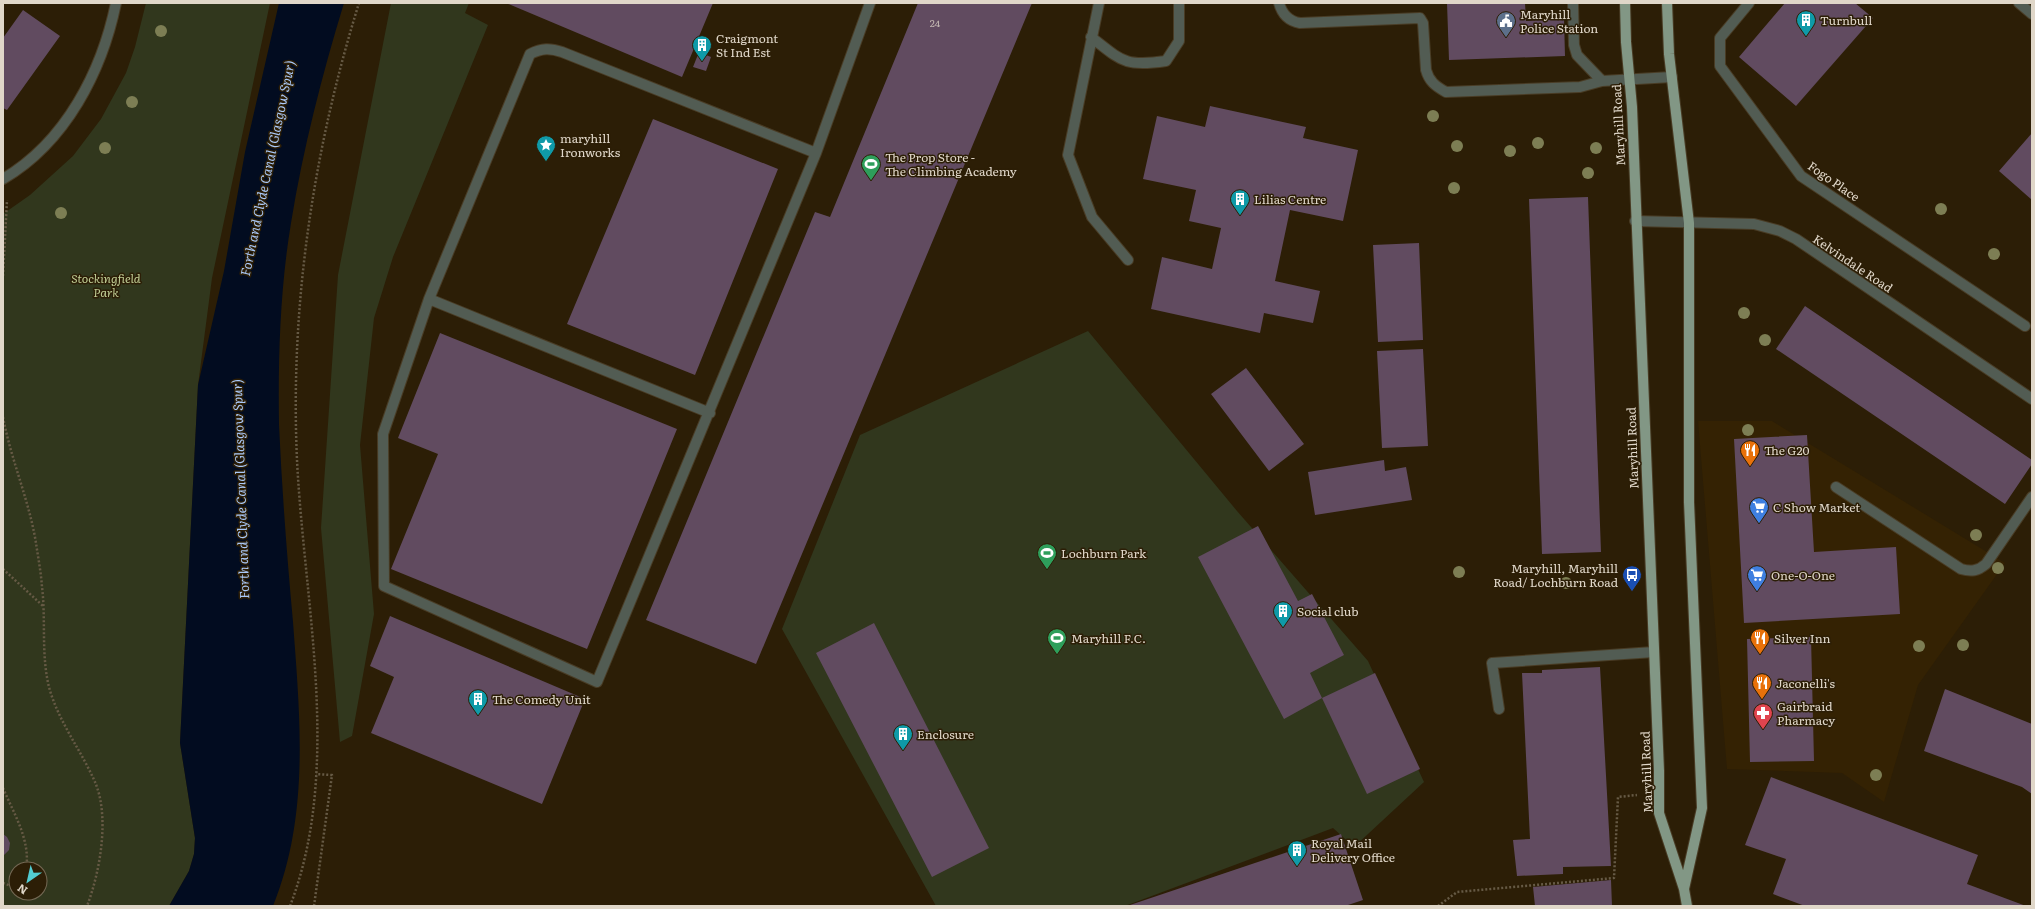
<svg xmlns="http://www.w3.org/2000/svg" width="2035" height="909" font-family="Literata,serif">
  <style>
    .built { fill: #342203 }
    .green { fill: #31371d; fill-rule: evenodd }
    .water { fill: #020c20 }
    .building { fill: #614b60 }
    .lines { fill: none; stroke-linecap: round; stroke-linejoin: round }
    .service-casing { stroke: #493c25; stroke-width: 12 }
    .minor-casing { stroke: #493c25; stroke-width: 12 }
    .tertiary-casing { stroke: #493c25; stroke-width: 12 }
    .primary-casing { stroke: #493c25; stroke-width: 12 }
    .path { stroke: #665a45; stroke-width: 2.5; stroke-dasharray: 2 2; stroke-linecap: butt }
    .service { stroke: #525c53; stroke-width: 10 }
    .minor { stroke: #525c53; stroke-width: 10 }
    .tertiary { stroke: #525c53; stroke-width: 10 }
    .primary { stroke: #829785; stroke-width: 10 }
    .tree { fill: #7d7e54 }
    .labels { text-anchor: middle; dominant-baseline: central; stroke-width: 3; stroke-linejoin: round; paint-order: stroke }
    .number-label { font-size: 10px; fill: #c0b4af }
    .poi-label { font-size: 12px; fill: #e0d7c9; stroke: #2c1e06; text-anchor: start }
    .street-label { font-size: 12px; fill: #e0d7c9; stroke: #2c1e06 }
    .park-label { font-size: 12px; font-style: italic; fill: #bfcc94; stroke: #2c1e06 }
    .water-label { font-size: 13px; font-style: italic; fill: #aac9f9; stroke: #2c1e06 }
  </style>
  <rect width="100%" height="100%" fill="#2c1e06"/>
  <!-- built -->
  <path class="built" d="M 1698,421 L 1772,421 L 2005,563 L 1918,685 L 1884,802 L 1842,773 L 1727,769 Z"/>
  <!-- green -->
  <path class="green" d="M 146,3 L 270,3 L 212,278 L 198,385 L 180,743 L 195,838 L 194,854 L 189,871 L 169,906 L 3,906 L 3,214 L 30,195 L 73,156 L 101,119 L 126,73 L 135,47 ZM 16,869 L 40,869 L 40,893 L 16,893 Z
    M 391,3 L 469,3 L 465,13 L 488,25 L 393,257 L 374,318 L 360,445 L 374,614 L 352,736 L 340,742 L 321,528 L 338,275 Z
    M 1088,331 L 1237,511 L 1368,661 L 1424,782 L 1354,847 L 1333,828 L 1125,906 L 936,906 L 782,629 L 860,435 Z"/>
  <!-- water -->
  <path class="water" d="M 279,3 L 344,3 C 322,75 303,149 291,223 C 280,289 278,358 279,425 C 282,491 287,556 293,622 C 300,717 310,815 273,906 L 169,906 L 189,871 L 194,854 L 195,838 L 180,743 L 198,385 L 224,271 L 245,152 Z"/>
  <!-- building -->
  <path class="building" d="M 506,3 L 713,3 L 682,77 Z
    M 918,3 L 1032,3 L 756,664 L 646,620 L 815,212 L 830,217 Z
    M 1447,3 L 1525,3 L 1526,21 L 1564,19 L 1565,56 L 1449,60 Z
    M 1785,3 L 1855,3 L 1873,18 L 1796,106 L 1739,57 Z
    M 23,10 L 60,36 L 7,110 L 3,108 L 3,38 Z
    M 699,52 L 711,57 L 706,71 L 693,67 Z
    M 1210,106 L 1306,127 L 1303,138 L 1358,150 L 1343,221 L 1290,210 L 1275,281 L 1320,291 L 1313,323 L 1264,313 L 1260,333 L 1151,309 L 1162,257 L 1212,269 L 1221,228 L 1189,221 L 1196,190 L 1143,179 L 1157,116 L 1205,127 Z
    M 653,119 L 778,169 L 695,375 L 567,324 Z
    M 2032,133 L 2032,200 L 1999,171 Z
    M 1588,197 L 1601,552 L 1542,554 L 1529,199 Z
    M 1419,243 L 1423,340 L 1378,342 L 1373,245 Z
    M 1805,306 L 2032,460 L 2032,464 L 2005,504 L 1776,349 Z
    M 440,333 L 677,429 L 587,649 L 391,569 L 438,454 L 398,438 Z
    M 1423,349 L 1428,446 L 1382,448 L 1377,351 Z
    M 1246,368 L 1304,444 L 1269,471 L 1211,394 Z
    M 1807,435 L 1814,552 L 1896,547 L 1900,614 L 1744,623 L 1734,439 Z
    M 1384,460 L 1385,471 L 1406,467 L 1412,500 L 1315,515 L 1308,472 Z
    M 1258,526 L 1298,601 L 1312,594 L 1344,655 L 1310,673 L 1322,698 L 1284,719 L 1198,557 Z
    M 390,616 L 585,699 L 542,804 L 371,733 L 394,677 L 370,666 Z
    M 874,623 L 989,848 L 932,877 L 816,653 Z
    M 1811,637 L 1814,761 L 1750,762 L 1747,639 Z
    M 1600,667 L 1611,866 L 1563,867 L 1563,874 L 1517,876 L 1513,840 L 1530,839 L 1522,673 L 1542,673 L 1542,670 Z
    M 1375,673 L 1420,769 L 1367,794 L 1322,698 Z
    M 1945,689 L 2032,724 L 2032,794 L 2022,787 L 1924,751 Z
    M 1771,777 L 1978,855 L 1967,884 L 2026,906 L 1805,906 L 1773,894 L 1786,859 L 1745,845 Z
    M 3,834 L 7,837 L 10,843 L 9,850 L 3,856 Z
    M 1341,834 L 1363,900 L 1345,906 L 1127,906 Z
    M 1611,880 L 1612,906 L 1535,906 L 1533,887 Z"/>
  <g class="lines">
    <!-- service casing -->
    <g class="service-casing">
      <path id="service" d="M 1099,3 L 1068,155 L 1092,217 L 1128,260
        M 1279,3 C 1282,14 1288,21 1300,23 L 1420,18 L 1423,23 L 1426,70 C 1429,81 1435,86 1446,92 L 1580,87 L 1602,81 L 1672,77
        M 1573,3 L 1574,45 L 1577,55 L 1602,81
        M 1091,37 C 1122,61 1124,67 1166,61 L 1179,41 L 1179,3
        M 816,153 L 562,52 C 550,48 542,48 530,54 L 429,299 L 383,434 L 384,586 L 597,682 L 816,153 L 870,3
        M 429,299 L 710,413
        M 1836,487 L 1961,569 C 1971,572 1978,571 1986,564 L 2032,497
        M 1499,709 L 1492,663 L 1654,652"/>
    </g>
    <!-- minor casing -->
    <g class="minor-casing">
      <path id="minor" d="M 1749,3 L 1720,38 L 1720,66 L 1801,176 L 2025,326
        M 2019,3 L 2032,14
        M 3,179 C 66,142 102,71 116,3"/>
    </g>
    <!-- tertiary casing -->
    <g class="tertiary-casing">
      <path id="tertiary" d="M 1635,221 L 1754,224 L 1780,231 L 1796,239 L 2032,399"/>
    </g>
    <!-- primary casing -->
    <g class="primary-casing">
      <path id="primary" d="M 1625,3 L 1626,42 L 1632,107 L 1659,771 L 1659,813 L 1684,889 L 1687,906
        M 1667,3 L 1669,54 L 1689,223 L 1689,502 L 1702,808 L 1684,889"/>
    </g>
    <!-- path -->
    <path class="path" d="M 3,276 L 7,200
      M 3,417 C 11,460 29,500 36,543 C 38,557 41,572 42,587 C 46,620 41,655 49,687 C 58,721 81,750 95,782 C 110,817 100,872 87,906
      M 3,569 L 43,606
      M 3,788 C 14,814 31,841 26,869
      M 3,883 L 14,887 L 16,885
      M 290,906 C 343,769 304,604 297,460 C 290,306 313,151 359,3
      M 314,906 L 332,775 L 316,774
      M 1438,906 L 1457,892 L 1614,878 L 1618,797 L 1637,795"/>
    <!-- service -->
    <use href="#service" class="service"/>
    <!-- minor -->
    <use href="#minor" class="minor"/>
    <!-- tertiary -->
    <use href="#tertiary" class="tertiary"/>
    <!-- primary -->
    <use href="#primary" class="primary"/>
  </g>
  <!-- trees -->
  <g class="tree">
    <circle cx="161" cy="31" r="6"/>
    <circle cx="132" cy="102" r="6"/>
    <circle cx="1433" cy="116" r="6"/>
    <circle cx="1538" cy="143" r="6"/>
    <circle cx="1457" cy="146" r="6"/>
    <circle cx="105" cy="148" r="6"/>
    <circle cx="1596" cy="148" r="6"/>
    <circle cx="1510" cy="151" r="6"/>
    <circle cx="1588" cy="173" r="6"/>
    <circle cx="1454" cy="188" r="6"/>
    <circle cx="1941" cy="209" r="6"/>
    <circle cx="61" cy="213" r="6"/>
    <circle cx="1994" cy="254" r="6"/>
    <circle cx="1744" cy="313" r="6"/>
    <circle cx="1765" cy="340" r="6"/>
    <circle cx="1748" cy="430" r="6"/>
    <circle cx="1976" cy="535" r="6"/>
    <circle cx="1998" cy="568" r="6"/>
    <circle cx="1459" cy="572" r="6"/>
    <circle cx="1566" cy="583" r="6"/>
    <circle cx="1963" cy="645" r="6"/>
    <circle cx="1919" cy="646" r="6"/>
    <circle cx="1876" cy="775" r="6"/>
  </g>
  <!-- icons -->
  <defs>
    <g id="building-pin" transform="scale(1)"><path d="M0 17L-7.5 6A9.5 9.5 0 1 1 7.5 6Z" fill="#0f9aa8" stroke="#2c1e06"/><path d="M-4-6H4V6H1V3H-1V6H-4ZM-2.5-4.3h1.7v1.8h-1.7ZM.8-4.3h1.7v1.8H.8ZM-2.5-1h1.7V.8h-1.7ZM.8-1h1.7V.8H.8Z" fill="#fff"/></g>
    <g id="civic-pin" transform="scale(1)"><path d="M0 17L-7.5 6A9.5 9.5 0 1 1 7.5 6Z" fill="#5c6f8a" stroke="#2c1e06"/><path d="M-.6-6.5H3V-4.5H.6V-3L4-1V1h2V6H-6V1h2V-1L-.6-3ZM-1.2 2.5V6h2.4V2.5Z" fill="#fff"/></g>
    <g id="sight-pin" transform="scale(1)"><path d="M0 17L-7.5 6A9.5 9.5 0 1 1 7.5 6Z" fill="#0f9aa8" stroke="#2c1e06"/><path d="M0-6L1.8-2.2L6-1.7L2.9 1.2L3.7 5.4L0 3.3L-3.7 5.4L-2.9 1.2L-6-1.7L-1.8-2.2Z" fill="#fff"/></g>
    <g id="stadium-pin" transform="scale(1)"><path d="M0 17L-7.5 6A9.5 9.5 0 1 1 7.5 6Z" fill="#2e9e5b" stroke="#2c1e06"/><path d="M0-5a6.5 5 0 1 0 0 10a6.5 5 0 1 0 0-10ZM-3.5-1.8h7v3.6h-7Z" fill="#fff"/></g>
    <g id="restaurant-pin" transform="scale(1)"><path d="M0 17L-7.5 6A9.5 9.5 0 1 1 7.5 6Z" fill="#e8710a" stroke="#2c1e06"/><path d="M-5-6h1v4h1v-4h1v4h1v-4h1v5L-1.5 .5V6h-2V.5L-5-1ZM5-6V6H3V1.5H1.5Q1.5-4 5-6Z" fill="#fff"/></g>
    <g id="supermarket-pin" transform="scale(1)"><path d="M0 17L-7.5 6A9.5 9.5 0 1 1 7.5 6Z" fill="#3f7fe0" stroke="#2c1e06"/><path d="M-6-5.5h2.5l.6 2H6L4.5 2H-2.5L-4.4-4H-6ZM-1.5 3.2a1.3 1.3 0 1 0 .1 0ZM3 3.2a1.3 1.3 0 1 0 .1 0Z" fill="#fff"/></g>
    <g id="bus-pin" transform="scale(1)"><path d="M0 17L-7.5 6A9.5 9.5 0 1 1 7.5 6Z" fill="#1a4fb4" stroke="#2c1e06"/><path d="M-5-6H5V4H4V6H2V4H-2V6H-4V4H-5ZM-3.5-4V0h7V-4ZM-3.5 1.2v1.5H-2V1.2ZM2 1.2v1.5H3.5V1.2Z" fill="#fff"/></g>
    <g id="pharmacy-pin" transform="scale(1)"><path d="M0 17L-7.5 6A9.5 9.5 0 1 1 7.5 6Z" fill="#e0444e" stroke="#2c1e06"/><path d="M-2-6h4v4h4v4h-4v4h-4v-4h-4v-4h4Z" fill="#fff"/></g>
  </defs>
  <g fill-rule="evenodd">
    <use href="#building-pin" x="1806" y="20"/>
    <use href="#civic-pin" x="1506" y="21"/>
    <use href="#building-pin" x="702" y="45"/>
    <use href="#sight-pin" x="546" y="145"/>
    <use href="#stadium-pin" x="871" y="164"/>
    <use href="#building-pin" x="1240" y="199"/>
    <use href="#restaurant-pin" x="1750" y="450"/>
    <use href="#supermarket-pin" x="1759" y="507"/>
    <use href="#stadium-pin" x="1047" y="553"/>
    <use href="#bus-pin" x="1632" y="575"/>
    <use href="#supermarket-pin" x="1757" y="575"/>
    <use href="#building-pin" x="1283" y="611"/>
    <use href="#stadium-pin" x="1057" y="638"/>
    <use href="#restaurant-pin" x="1760" y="638"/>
    <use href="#restaurant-pin" x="1762" y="683"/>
    <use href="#building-pin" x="478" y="699"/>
    <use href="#pharmacy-pin" x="1763" y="713"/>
    <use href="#building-pin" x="903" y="734"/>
    <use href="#building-pin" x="1297" y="850"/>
  </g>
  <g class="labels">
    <!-- number labels -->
    <g class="number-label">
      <text x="935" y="22">24</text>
    </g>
    <!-- poi labels -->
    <g class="poi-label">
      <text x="1520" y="14">Maryhill<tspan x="1520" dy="14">Police Station</tspan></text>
      <text x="1820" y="20">Turnbull</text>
      <text x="716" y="38">Craigmont<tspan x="716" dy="14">St Ind Est</tspan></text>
      <text x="560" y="138">maryhill<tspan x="560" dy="14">Ironworks</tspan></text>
      <text x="885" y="157">The Prop Store -<tspan x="885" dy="14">The Climbing Academy</tspan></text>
      <text x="1254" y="199">Lilias Centre</text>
      <text x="1764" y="450">The G20</text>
      <text x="1773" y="507">C Show Market</text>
      <text x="1061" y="553">Lochburn Park</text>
      <text x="1618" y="568" text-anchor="end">Maryhill, Maryhill<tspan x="1618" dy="14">Road/ Lochburn Road</tspan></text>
      <text x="1771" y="575">One-O-One</text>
      <text x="1297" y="611">Social club</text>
      <text x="1071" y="638">Maryhill F.C.</text>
      <text x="1774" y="638">Silver Inn</text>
      <text x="1776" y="683">Jaconelli's</text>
      <text x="492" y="699">The Comedy Unit</text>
      <text x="1777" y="706">Gairbraid<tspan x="1777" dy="14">Pharmacy</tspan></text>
      <text x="917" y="734">Enclosure</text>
      <text x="1311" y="843">Royal Mail<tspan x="1311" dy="14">Delivery Office</tspan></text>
    </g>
    <!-- street labels -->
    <g class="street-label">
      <text transform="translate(1618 125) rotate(-93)">Maryhill Road</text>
      <text transform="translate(1834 181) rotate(35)">Fogo Place</text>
      <text transform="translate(1853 263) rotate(34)">Kelvindale Road</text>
      <text transform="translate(1632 448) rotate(-92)">Maryhill Road</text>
      <text transform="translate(1646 772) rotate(-92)">Maryhill Road</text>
    </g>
    <!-- park labels -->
    <g class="park-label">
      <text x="106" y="278">Stockingfield<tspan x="106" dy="14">Park</tspan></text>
    </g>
    <!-- water labels -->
    <g class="water-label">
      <text transform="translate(267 168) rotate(-78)">Forth and Clyde Canal (Glasgow Spur)</text>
      <text transform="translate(240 489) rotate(-92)">Forth and Clyde Canal (Glasgow Spur)</text>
    </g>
  </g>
  <!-- border -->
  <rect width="2035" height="909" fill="none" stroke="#e0d7c9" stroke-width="8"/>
  <!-- north arrow -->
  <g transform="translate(28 881) rotate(214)"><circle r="19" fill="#2c1e06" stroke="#746854"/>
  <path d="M0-3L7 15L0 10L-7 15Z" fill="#52ccd1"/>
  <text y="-6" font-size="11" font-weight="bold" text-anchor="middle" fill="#e0d7c9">N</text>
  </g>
</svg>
